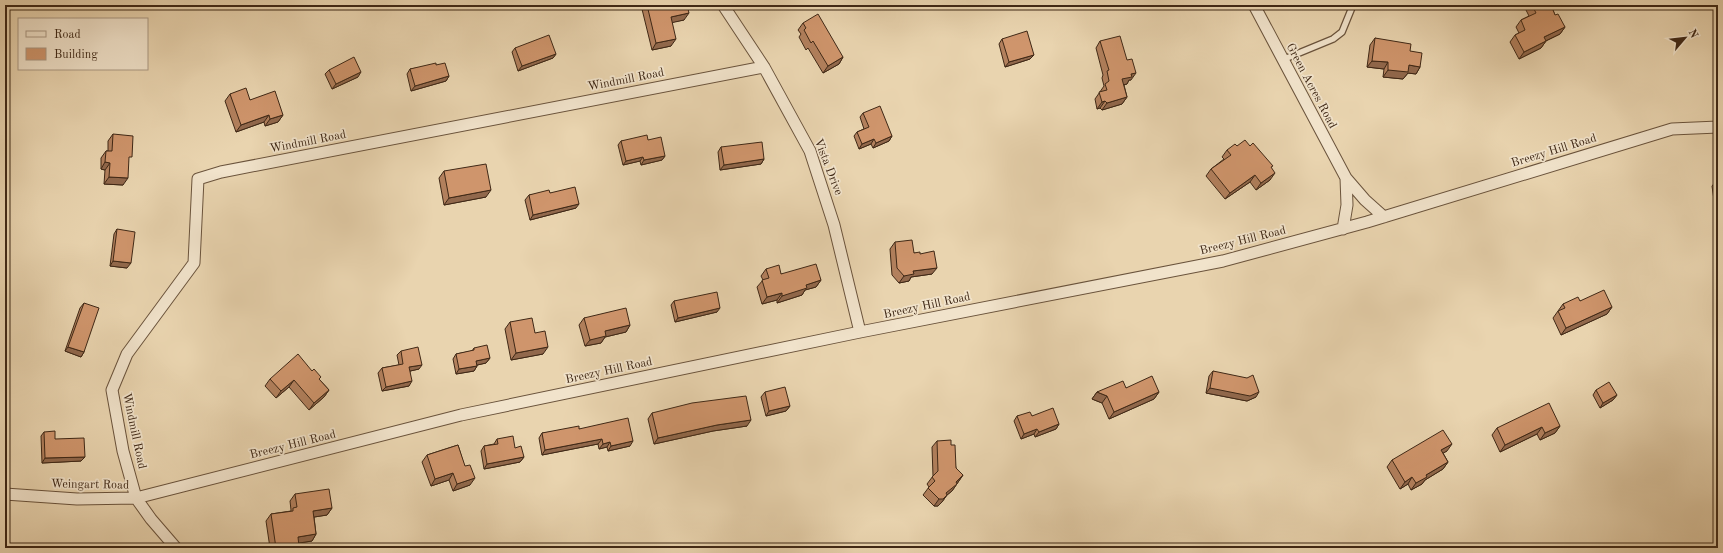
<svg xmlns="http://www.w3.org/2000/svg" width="1723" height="553" font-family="'Old Standard TT',serif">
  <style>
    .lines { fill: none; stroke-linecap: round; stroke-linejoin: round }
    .service-casing { stroke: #6a533c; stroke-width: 8 }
    .minor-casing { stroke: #6a533c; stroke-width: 13 }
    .service { stroke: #f1e3cb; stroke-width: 5.5 }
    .minor { stroke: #f1e3cb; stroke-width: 11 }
    .wall { fill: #b2805d; stroke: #3f2816 }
    .shaded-wall { fill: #91684c; stroke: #3f2816 }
    .building { fill: #cf956c; stroke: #3f2816 }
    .labels { text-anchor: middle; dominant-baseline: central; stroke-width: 3.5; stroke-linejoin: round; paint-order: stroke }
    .street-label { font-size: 12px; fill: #3f2816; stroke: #f1e3cb }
  </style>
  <rect width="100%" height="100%" fill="#e9d4af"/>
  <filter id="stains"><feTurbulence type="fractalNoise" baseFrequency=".005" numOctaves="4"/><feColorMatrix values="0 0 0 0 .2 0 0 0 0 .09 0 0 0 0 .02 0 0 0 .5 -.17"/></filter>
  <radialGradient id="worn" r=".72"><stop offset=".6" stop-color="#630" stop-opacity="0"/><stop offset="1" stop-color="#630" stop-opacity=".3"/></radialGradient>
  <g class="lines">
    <!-- service casing -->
    <g class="service-casing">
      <path id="service" d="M 1282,60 L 1333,39 L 1342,32 L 1353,5"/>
    </g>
    <!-- minor casing -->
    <g class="minor-casing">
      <path id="minor" d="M 723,5 L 764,67 L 810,151 L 834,225 L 860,332
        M 1254,5 L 1346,178 L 1365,200 L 1384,217
        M 1343,229 L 1347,205 L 1346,178
        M 5,494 L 77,499 L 136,498 L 461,415 L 860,332 L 1223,261 L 1367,222 L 1672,129 L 1718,127
        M 176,548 L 151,519 L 136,498 L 123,451 L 112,390 L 127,354 L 194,263 L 198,179 L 221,172 L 764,67"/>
    </g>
    <!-- service -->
    <use href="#service" class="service"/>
    <!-- minor -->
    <use href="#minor" class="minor"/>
  </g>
  <!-- wall -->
  <path class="wall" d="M 641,5 L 687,5 L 684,20 L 672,22 L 671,46 L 652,50 Z
    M 1530,5 L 1551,5 L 1555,15 L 1565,27 L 1560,34 L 1546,41 L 1541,48 L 1519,59 L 1510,42 L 1515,35 L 1519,33 L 1516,27 L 1521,20 L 1529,16 L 1526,10 Z
    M 803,23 L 843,57 L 839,64 L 823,73 L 808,48 L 806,50 L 799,37 L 801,34 L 798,30 Z
    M 1375,38 L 1410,51 L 1420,67 L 1416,74 L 1408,73 L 1403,79 L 1383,77 L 1384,69 L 1367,67 L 1370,45 Z
    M 1002,39 L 1034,55 L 1030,59 L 1005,67 L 999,44 Z
    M 1100,41 L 1131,80 L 1129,80 L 1127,84 L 1124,85 L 1127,97 L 1122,104 L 1102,110 L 1100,108 L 1097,109 L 1095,99 L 1104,86 L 1102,78 L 1103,75 L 1096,48 Z
    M 515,48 L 556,54 L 553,58 L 518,71 L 512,52 Z
    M 436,65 L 449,76 L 446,81 L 411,91 L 407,74 L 410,69 Z
    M 329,70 L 358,77 L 332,89 L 325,74 Z
    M 230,94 L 250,100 L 283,115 L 278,122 L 265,126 L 264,122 L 236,132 L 225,101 Z
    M 863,113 L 892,136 L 889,141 L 873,148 L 871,144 L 859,149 L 854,136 L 857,132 L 864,129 L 860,117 Z
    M 113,134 L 128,161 L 123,185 L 104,184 L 105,170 L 101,169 L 101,158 L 106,151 L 108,151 L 108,141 Z
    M 648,140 L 665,156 L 662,160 L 641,165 L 640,161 L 623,165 L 618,145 L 621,141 Z
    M 1237,146 L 1250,146 L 1271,168 L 1270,180 L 1256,190 L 1250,182 L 1225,199 L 1206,176 L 1211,169 L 1224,159 L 1222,157 L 1227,150 Z
    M 721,147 L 764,159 L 761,164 L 720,170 L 718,152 Z
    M 444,171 L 486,197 L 444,205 L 439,178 Z
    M 1718,179 L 1718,200 L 1714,200 L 1712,186 L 1717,180 Z
    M 550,193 L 576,208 L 530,220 L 525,200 L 529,195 Z
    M 117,229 L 127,268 L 110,266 L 114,234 Z
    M 895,242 L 914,253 L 920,254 L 932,274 L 911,277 L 909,281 L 899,283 L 892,275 L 890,249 Z
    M 766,269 L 781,274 L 821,280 L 816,287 L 805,290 L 802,295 L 777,303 L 777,300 L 762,304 L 757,287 L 763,280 L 761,276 Z
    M 674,301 L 717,312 L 675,322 L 671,305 Z
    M 1580,301 L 1612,307 L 1607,314 L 1561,335 L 1553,318 L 1563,304 Z
    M 84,303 L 84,352 L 81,357 L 65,351 L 80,308 Z
    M 584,318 L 630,325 L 626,332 L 605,337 L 601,343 L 585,346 L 579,325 Z
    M 510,322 L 535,333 L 543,354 L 511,360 L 505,329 Z
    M 474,348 L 490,358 L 486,363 L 477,365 L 477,366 L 474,371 L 456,374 L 453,359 L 456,354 L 472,351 Z
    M 401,351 L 419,369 L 410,371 L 409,386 L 382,391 L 378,373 L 382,368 L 399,365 L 397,355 Z
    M 1213,371 L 1256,397 L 1247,401 L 1206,393 L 1209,376 Z
    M 270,379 L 319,379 L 329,390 L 324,397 L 309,410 L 289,387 L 276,398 L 265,386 Z
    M 1126,388 L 1159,392 L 1154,399 L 1109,419 L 1102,403 L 1092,399 L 1097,392 Z
    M 1596,390 L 1617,395 L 1613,400 L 1600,408 L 1593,395 Z
    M 765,392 L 790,406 L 786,411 L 766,416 L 761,397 Z
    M 652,413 L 747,426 L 713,431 L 654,444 L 648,419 Z
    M 1017,416 L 1032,416 L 1059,424 L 1056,429 L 1035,437 L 1034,434 L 1021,439 L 1014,421 Z
    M 1560,426 L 1555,433 L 1540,440 L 1537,434 L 1500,452 L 1492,435 L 1497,428 Z
    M 579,429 L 630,446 L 608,451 L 607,447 L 599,449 L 598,444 L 542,455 L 539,438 L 542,433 Z
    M 44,432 L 55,439 L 81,461 L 42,463 L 41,436 Z
    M 497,439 L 515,448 L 524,457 L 520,462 L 484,469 L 481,451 L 484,446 L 494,444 Z
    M 937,441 L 951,445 L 956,468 L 963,475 L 952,491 L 947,495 L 942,502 L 938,506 L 934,506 L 923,495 L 929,487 L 927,484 L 933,476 L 932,447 Z
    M 458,445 L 470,485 L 453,491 L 449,480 L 431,486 L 422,462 L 427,455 Z
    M 1447,451 L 1443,453 L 1448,462 L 1443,469 L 1425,480 L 1422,484 L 1411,490 L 1408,484 L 1400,489 L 1387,467 L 1392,460 Z
    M 295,494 L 332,508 L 327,515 L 314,517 L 316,534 L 312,541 L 299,543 L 298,548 L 270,548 L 266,521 L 271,514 L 291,511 L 291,510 L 290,501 Z"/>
  <!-- shaded-wall -->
  <path class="shaded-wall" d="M 689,13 L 684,20 L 666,24 L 671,17 Z
    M 1565,27 L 1560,34 L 1539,44 L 1544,37 Z
    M 676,39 L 671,46 L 652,50 L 656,43 Z
    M 1546,41 L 1541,48 L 1519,59 L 1524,52 Z
    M 556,54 L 553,58 L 518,71 L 522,66 Z
    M 1034,55 L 1030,59 L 1005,67 L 1009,62 Z
    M 843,57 L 839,64 L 823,73 L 828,66 Z
    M 1372,61 L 1388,62 L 1384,69 L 1367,67 Z
    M 1409,65 L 1420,67 L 1416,74 L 1408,73 L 1403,79 L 1383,77 L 1388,70 Z
    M 361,72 L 358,77 L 332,89 L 336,84 Z
    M 1136,73 L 1131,80 L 1129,80 L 1127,84 L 1117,86 L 1122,79 L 1131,74 Z
    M 449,76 L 446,81 L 411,91 L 415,86 Z
    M 1127,97 L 1122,104 L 1102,110 L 1107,103 Z
    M 1105,101 L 1100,108 L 1097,109 L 1102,102 Z
    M 269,115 L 264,122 L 236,132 L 241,125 Z
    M 283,115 L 278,122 L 265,126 L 270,119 Z
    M 892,136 L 889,141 L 873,148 L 876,143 Z
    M 874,139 L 871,144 L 859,149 L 862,144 Z
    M 665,156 L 662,160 L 641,165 L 644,160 Z
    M 643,157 L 640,161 L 623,165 L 626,161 Z
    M 764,159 L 761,164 L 720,170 L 724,165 Z
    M 105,162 L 110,163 L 105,170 L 101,169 Z
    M 1275,173 L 1270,180 L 1256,190 L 1261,183 Z
    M 1255,175 L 1250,182 L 1225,199 L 1230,193 Z
    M 109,177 L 128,178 L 123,185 L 104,184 Z
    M 491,190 L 486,197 L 444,205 L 449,198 Z
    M 1718,194 L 1718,200 L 1714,200 Z
    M 579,204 L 576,208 L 530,220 L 533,215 Z
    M 113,261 L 131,263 L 127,268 L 110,266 Z
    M 937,268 L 932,274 L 911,277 L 909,281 L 899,283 L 904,276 L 913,271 Z
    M 821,280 L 816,287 L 805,290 L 802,295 L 777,303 L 782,296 L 806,285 Z
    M 782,293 L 777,300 L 762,304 L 767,297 Z
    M 1612,307 L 1607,314 L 1561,335 L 1566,328 Z
    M 720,308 L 717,312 L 675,322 L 678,318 Z
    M 630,325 L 626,332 L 605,337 L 601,343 L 585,346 L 590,340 L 605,331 Z
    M 68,347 L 84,352 L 81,357 L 65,351 Z
    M 548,347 L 543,354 L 511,360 L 516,353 Z
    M 490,358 L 486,363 L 473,366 L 476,361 Z
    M 422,365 L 419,369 L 406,372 L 409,367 Z
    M 477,366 L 474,371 L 456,374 L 459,369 Z
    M 294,380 L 289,387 L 276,398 L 281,391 Z
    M 412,381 L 409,386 L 382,391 L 386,387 Z
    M 1210,388 L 1259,392 L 1256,397 L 1247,401 L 1206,393 Z
    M 329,390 L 324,397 L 309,410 L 314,403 Z
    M 1097,392 L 1107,396 L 1102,403 L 1092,399 Z
    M 1159,392 L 1154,399 L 1109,419 L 1114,412 Z
    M 1617,395 L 1613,400 L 1600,408 L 1603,403 Z
    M 790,406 L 786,411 L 766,416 L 769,411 Z
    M 751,420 L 747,426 L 713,431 L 654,444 L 658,438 L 717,425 Z
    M 1059,424 L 1056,429 L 1035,437 L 1039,432 Z
    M 1560,426 L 1555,433 L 1540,440 L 1545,433 Z
    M 1542,427 L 1537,434 L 1500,452 L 1505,445 Z
    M 1037,429 L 1034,434 L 1021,439 L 1024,434 Z
    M 602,439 L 598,444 L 542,455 L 545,450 Z
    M 633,441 L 630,446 L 608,451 L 611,446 Z
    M 610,442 L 607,447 L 599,449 L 603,444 Z
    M 1452,444 L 1447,451 L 1436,457 L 1441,450 Z
    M 85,457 L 81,461 L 42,463 L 45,458 Z
    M 524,457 L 520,462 L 484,469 L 487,464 Z
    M 1448,462 L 1443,469 L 1425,480 L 1422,484 L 1411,490 L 1416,483 L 1426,475 Z
    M 453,473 L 449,480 L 431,486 L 435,479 Z
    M 963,475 L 952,491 L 947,495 L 942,502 L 938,506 L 934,506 L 939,499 L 946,493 Z
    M 1412,477 L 1408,484 L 1400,489 L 1405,482 Z
    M 475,478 L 470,485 L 453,491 L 457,484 Z
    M 332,508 L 327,515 L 308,518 L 313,511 Z
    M 316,534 L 312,541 L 293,544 L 298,537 Z"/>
  <!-- building -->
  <path class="building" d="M 647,5 L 687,5 L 689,13 L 671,17 L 676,39 L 656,43 Z
    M 1532,5 L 1551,5 L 1555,15 L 1558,14 L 1565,27 L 1544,37 L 1546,41 L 1524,52 L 1515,35 L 1525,30 L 1521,20 L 1536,13 Z
    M 818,14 L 843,57 L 828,66 L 813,41 L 811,43 L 804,30 L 806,28 L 803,23 Z
    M 1027,31 L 1034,55 L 1009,62 L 1002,39 Z
    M 549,35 L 556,54 L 522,66 L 515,48 Z
    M 1120,36 L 1127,60 L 1132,59 L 1136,73 L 1131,74 L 1132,77 L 1122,79 L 1127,97 L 1107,103 L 1105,101 L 1102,102 L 1099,92 L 1107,90 L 1105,84 L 1109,81 L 1107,71 L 1109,70 L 1100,41 Z
    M 1375,38 L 1411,44 L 1410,51 L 1422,53 L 1420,67 L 1409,65 L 1408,72 L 1388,70 L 1388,62 L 1372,61 Z
    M 354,57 L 361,72 L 336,84 L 329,70 Z
    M 436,63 L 436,65 L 445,63 L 449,76 L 415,86 L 410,69 Z
    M 246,88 L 250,100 L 275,91 L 283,115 L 270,119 L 269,115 L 241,125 L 230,94 Z
    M 880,106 L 892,136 L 876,143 L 874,139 L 862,144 L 857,132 L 869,127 L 863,113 Z
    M 113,134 L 133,136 L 132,157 L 129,157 L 128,178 L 109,177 L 110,163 L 105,162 L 106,151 L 112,151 Z
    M 647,135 L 648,140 L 661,137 L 665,156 L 644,160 L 643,157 L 626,161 L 621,141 Z
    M 1245,140 L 1250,146 L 1253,143 L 1273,166 L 1271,167 L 1275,173 L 1261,183 L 1255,175 L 1230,193 L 1211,169 L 1231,155 L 1227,150 L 1235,144 L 1237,146 Z
    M 762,142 L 764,159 L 724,165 L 721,147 Z
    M 486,164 L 491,190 L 449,198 L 444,171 Z
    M 575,187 L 579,204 L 533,215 L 529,195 L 549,190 L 550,193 Z
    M 117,229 L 135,232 L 131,263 L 113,261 Z
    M 912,240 L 914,253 L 920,252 L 920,254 L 934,251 L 937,268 L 913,271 L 914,274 L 904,276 L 897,268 L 895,242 Z
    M 816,264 L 821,280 L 806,285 L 807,288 L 782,296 L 782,293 L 767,297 L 762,280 L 769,278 L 766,269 L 779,265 L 781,274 Z
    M 1604,290 L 1612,307 L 1566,328 L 1558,311 L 1565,308 L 1563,304 L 1578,297 L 1580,301 Z
    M 717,292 L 720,308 L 678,318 L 674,301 Z
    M 84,303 L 99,308 L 84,352 L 68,347 Z
    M 626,308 L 630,325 L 605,331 L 606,336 L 590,340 L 584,318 Z
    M 532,318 L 535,333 L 545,331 L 548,347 L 516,353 L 510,322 Z
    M 487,345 L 490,358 L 476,361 L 477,366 L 459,369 L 456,354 L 474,350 L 474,348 Z
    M 418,347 L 422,365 L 409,367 L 412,381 L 386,387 L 382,368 L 403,364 L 401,351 Z
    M 298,354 L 312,371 L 314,369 L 321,377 L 319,379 L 329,390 L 314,403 L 294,380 L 281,391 L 270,379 Z
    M 1213,371 L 1247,378 L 1253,375 L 1259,392 L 1250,396 L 1210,388 Z
    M 1152,376 L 1159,392 L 1114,412 L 1107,396 L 1097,392 L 1123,381 L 1126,388 Z
    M 1609,382 L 1617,395 L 1603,403 L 1596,390 Z
    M 785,387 L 790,406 L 769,411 L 765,392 Z
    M 746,396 L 751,420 L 717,425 L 658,438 L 652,413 L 692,403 Z
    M 1549,403 L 1560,426 L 1545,433 L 1542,427 L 1505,445 L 1497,428 Z
    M 1053,408 L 1059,424 L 1039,432 L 1037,429 L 1024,434 L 1017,416 L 1030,412 L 1032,416 Z
    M 628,418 L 633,441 L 611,446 L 610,442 L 603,444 L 602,439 L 545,450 L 542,433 L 579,426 L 579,429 Z
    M 1443,430 L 1452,444 L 1441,450 L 1448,462 L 1426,475 L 1427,477 L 1416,483 L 1412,477 L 1405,482 L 1392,460 Z
    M 55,431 L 55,439 L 84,438 L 85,457 L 45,458 L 44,432 Z
    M 513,436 L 515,448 L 521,446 L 524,457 L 487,464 L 484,446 L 498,444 L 497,439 Z
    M 951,440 L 951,445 L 955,445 L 956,468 L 963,475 L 956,482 L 957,484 L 946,493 L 947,495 L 943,499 L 939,499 L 928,488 L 935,481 L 932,477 L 938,471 L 937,441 Z
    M 458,445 L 465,466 L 470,465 L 475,478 L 457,484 L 453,473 L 435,479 L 427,455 Z
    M 329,489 L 332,508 L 313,511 L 316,534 L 298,537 L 299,547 L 291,548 L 276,548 L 271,514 L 293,511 L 293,508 L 297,507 L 295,494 Z"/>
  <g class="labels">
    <!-- street labels -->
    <g class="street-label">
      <text transform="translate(626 80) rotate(-11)">Windmill Road</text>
      <text transform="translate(1311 86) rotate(62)">Green Acres Road</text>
      <text transform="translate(308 142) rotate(-11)">Windmill Road</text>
      <text transform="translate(1554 151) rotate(-17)">Breezy Hill Road</text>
      <text transform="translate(828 167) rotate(69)">Vista Drive</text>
      <text transform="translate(1243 241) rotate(-14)">Breezy Hill Road</text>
      <text transform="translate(927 306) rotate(-12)">Breezy Hill Road</text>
      <text transform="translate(609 371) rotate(-12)">Breezy Hill Road</text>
      <text transform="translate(134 431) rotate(78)">Windmill Road</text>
      <text transform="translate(293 445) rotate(-14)">Breezy Hill Road</text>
      <text transform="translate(90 485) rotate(1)">Weingart Road</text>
    </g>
  </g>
  <!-- margin -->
  <rect width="1723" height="553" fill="none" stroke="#e9d4af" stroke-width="20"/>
  <rect x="6" y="6" width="1711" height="541" fill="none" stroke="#3f2816" stroke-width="2"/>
  <rect x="10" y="10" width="1703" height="533" fill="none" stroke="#3f2816"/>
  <!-- legend -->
  <rect x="18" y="18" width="130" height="52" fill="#f1e3cb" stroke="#aa9883"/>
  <rect x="26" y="31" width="20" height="6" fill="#f1e3cb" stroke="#aa9883"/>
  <text x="54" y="38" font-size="12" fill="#3f2816">Road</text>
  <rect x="26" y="48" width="20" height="12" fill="#cf956c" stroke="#aa9883"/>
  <text x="54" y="58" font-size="12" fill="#3f2816">Building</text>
  <!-- north arrow -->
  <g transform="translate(1685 38) rotate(62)" stroke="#f1e3cb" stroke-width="3" paint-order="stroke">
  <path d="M0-3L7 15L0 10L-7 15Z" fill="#3f2816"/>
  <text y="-6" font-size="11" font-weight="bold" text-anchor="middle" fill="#3f2816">N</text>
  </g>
  <rect width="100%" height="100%" filter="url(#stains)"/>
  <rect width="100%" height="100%" fill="url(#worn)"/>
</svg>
